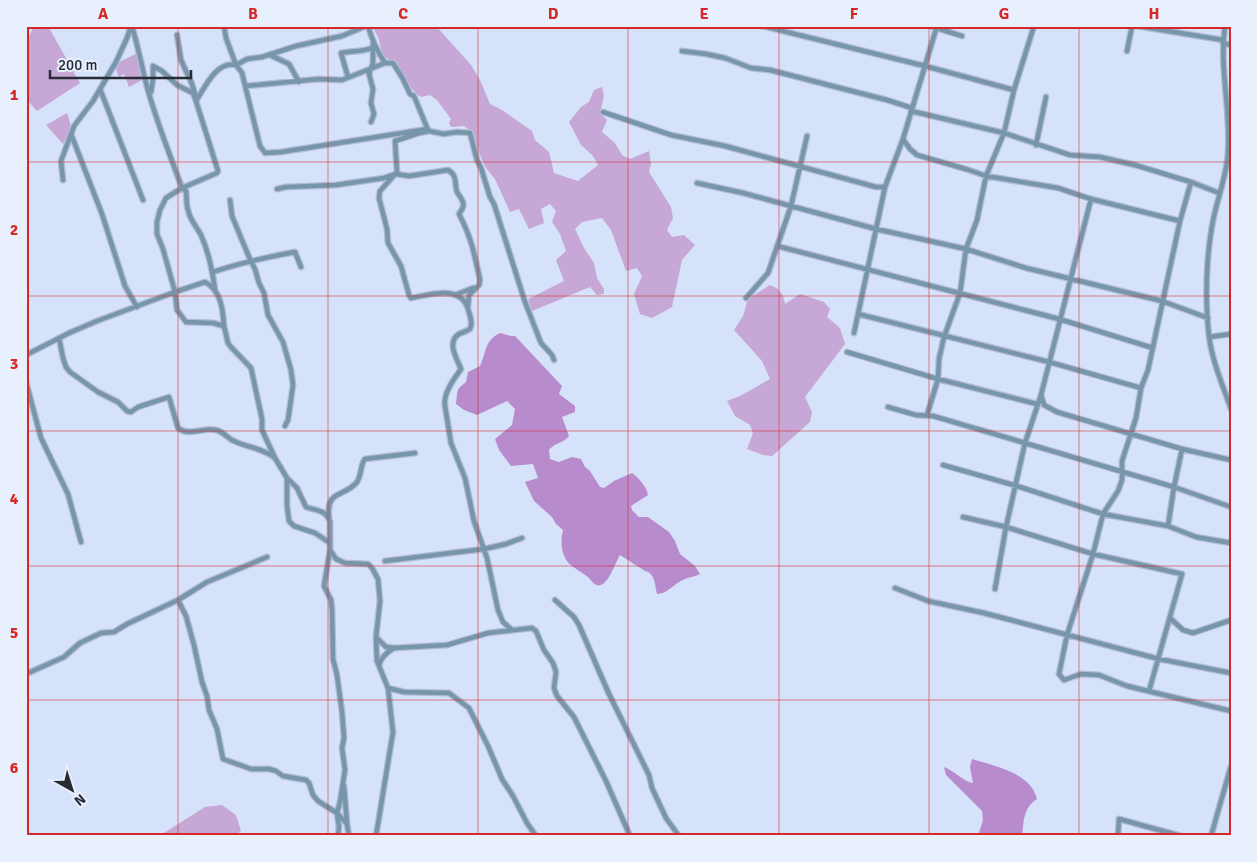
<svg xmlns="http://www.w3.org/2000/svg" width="1257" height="862" font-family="Signika,sans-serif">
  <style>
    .green { fill: #c6a7d5 }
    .forest { fill: #b88bcd }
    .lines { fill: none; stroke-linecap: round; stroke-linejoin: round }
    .street-casing { stroke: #b3bdd2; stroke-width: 7 }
    .street { stroke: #7795ab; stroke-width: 4.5 }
    .grid { fill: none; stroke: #d62828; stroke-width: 1; stroke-opacity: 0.55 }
    .neatline { fill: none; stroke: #d62828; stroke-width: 2 }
    .grid-label { font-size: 16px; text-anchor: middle; font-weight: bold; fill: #d62828 }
  </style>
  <rect width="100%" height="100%" fill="#d6e2fa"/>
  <!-- green -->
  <path class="green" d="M 34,26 L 48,26 L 80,83 L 37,111 L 26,99 L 26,43 Z
    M 372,26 L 436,26 L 471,65 L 480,80 L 490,104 L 502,110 L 532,131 L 535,140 L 549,152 L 554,173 L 578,181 L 598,165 L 593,156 L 581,145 L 569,122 L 581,107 L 589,102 L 594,90 L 602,87 L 604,96 L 600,113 L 607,120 L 602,132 L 615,143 L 622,155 L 630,159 L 649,151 L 651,164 L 649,172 L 671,207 L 673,218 L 667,230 L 672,237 L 684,235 L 695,245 L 682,260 L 672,307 L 652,318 L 640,314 L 634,294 L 642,276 L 637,268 L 626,271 L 611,230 L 602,218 L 582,222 L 575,229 L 584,248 L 594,263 L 597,278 L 604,289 L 604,294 L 597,295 L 590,287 L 532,311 L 528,299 L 564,281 L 556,260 L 566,251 L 560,234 L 552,222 L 556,211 L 550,204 L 541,209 L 544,223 L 529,229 L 519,209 L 510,212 L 495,179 L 486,168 L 468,129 L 464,126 L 451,127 L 449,123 L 451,119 L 437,100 L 430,95 L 421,97 C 405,86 401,65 383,56 L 378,37 Z
    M 139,52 L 144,79 L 129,87 L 124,74 L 119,77 L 114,65 Z
    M 67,113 L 72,129 L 63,144 L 46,125 Z
    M 770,285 C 780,289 783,293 785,304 L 800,294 L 824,302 L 830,309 L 827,317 L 840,328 L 845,344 L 805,397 L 812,412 L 810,422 L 772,456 L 763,455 L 747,449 L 753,433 L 750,425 L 735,416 L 727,401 L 740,396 L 770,379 L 762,361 L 734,330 L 743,316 L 748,299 Z
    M 222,805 L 236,815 L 241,831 L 235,836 L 159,836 L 205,807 Z"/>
  <!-- forest -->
  <path class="forest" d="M 500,333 L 511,336 L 515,336 L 562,386 L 559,394 L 575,406 L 575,412 L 562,417 L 569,436 C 564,443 554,443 549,450 L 550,459 L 559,462 L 572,457 L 581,459 L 585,467 L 590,471 L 600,487 L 604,488 L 614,481 L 632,473 C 638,477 647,487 648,495 L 631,506 L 632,510 L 639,517 L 648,517 L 669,532 L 675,541 L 680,554 L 695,566 L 700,574 C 694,577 690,577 685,579 C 674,583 668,594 657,594 C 655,585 655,573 645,571 L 620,555 C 615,563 610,581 601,585 C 595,587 592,581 588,577 C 583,573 577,570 572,566 C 561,558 560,542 563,530 L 556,524 L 552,517 L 534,501 L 525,482 L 538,478 L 533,464 L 511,466 L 499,450 L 495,439 L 512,425 L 515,409 L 507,401 L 477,415 L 464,410 L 456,404 C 458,391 455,390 466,382 L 468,372 L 480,366 C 487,351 484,341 500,333 Z
    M 972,759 C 995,766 1031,773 1037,799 C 1023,808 1024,821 1022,836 L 978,836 L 983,820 L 982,811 L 946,775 L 944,767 C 955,771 962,781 973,783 L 970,767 Z"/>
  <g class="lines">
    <!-- street casing -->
    <g class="street-casing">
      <path id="street" d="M 132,26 C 137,44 141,61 145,79 C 154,116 169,152 182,188 L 186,191 C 187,197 186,204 188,210 C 190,220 196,226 201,235 C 209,253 212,270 215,289
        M 224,26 L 226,38 L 236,65 L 247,59 L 262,57 L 296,46 L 342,36 L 366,26
        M 368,26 C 372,40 377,51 385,63 L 393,63 L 403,79 L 410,94 L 414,96 L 428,130
        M 762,26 L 925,66 L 1014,90
        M 930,26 L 962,36
        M 1137,26 L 1223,40
        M 1225,26 C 1219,68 1231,110 1228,152 C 1227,177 1216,201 1212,226 C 1206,259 1205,303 1209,336 C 1212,361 1223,386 1231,409
        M 177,35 L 181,60 L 192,84 L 195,94
        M 1223,43 L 1231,45
        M 682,51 L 706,54 L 725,58 L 751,68 L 770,70 L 887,100 L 912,108
        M 1127,51 L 1132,26
        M 270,55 L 289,64 L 299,82
        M 348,77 L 341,53 C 352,51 362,52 372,48
        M 246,86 L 319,79 L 342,80 L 385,63
        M 100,89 L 143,200
        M 151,92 L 153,79 L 153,66 L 162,71 L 177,85 L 193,93 L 196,101
        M 911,111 L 1004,133 L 1070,155 L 1100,157 L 1135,165 L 1191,182 L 1219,193
        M 603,112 L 671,135 L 725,146 L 876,187 L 885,187
        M 371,122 L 374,114 L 371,103 L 373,89 L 369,74 L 373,63 L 373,43
        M 71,134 L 102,214 L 125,286 L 137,307
        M 903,139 L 910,149 L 917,155 L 969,170 L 986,176 L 1058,188 L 1091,199 L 1180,221
        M 1036,145 L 1046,97
        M 63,180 L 61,161 L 74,126 L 93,101 L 116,62 L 127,38 L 131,26
        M 1191,182 L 1180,221 L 1148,370 L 1141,388 L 1136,418 L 1122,461 L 1122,480 L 1118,491 L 1103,514 L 1093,554 L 1067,635 L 1059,674 L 1064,680 L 1081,674 L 1099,675 L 1127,686 L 1231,711
        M 697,183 L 743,193 L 876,229 L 966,249 L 1026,268 L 1162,301 L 1208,318
        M 277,189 L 286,187 L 336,185 L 384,178 L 396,174 L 409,176 L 448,170 C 458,176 454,183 457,192 C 459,196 465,201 463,207 C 462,210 460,212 459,214 C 472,239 474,253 480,280 L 479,285 L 476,288
        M 230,200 L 232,216 L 249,257 L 255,269 L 259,283 L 264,293 L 268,315 L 283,342 L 291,370 L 293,385 L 288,420 L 285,426
        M 777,246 L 1059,319 L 1153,348
        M 213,272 C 240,263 267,257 295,252 L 301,267
        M 455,295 L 473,288 L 476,288 L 469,295 L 468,306
        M 746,298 L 768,273 L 791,206 L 807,136
        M 858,314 L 1049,362 L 1141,388
        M 224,326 L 228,343 L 231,347 L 251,368 L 262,419 L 262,430 L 275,458 L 287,478
        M 854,333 L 885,187 L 903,139 L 937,26
        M 1209,337 L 1231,334
        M 59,338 L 63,358 L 66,367 L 70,372 L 98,392 L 118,402 L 127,411 L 131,412 L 138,407 L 169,397 L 178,428 C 189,437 203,427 216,430 C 222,431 227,437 232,440 C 247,448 261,447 275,458
        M 847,352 L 938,379 L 1037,404
        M 26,355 L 69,333 L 97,321 L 175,292 L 177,310 L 186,322 L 213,323 L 224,326 C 223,310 221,290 205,282 L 175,292 L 163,249 L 157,234 L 157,222 L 160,210 L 166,198 L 182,188 L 217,173 L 218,171 L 196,101 C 205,87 217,60 236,65 L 242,73 L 260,146 L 265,153 L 281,152 L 428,129
        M 26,382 L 41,438 L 68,494 L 81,542
        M 1041,395 L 1044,405 L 1057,412 L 1182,449 L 1231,460
        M 888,407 L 916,415 L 933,416 L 1025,443 L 1174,487 L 1231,507
        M 927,415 L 938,379 L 939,359 L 944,337 L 960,293 L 966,249 L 977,220 L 986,176 L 1004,133 L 1014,90 L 1034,26
        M 943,465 L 1017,486 L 1103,514 L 1168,526 L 1196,537 L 1231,543
        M 329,517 C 326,489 344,498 357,482 C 362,474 360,465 365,459 L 415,453
        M 963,517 L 1006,527 L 1093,554 L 1182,574 L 1149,691
        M 1168,526 L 1174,487 L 1182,449
        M 330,543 L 315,533 L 294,526 L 289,521 L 287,506 L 287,478 L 297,488 L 306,507 C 316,511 325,509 330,521 L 330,550 L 336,559 L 345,563 L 368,564 L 372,568 L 378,579 L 380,601 L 376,637 L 377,661 L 388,688 L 393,732 L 376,836
        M 330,550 L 324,586 L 331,600 L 332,609 L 333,659 L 337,675 L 342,712 L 344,738 L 342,748 L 345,770 L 340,802 L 337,813 L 339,827 L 338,836
        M 385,561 L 484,549 L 506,544 L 522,538
        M 895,588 L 928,601 L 984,613 L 1159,659 L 1231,673
        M 995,589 L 1006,527 L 1025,443 L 1041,395 L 1091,199
        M 178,600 L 186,616 L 194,645 L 202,682 L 207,696 L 209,710 L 217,729 L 223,759 L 251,769 L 269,769 L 276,771 L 283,776 L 306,780 L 309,783 L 313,795 L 318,801 L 337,813 L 347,824 L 349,836
        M 555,600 L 574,617 L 579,625 L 609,694 L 649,775 L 652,788 L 666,818 L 679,836
        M 1170,618 L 1183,630 L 1193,633 L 1231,620
        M 512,630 L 503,622 L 498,610 L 487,558 L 474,521 L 465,478 L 451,443 L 445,406 C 443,393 454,379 461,369 C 457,359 446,342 459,334 C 463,332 467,331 470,329 C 473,322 470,316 468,309 C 461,284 429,295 411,298 L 409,295 L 401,266 L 388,243 L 387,229 L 379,198 L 380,191 L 397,172 L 395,141 L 419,133 L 429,131 L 444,134 L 457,132 L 470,133 L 477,160 L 481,168 L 490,197 L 494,204 L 525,302 L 541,343 L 552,355 L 554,360
        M 377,638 L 386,647 L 394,648 L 447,645 L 488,633 L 532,628 L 536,631 L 544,650 L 553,663 L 556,672 L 554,688 L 557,696 L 574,717 L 606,781 L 630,836
        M 379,665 C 381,657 387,652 394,648
        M 26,674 L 64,657 L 80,643 L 101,633 L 114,632 L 127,624 L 178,600 L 207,582 L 267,557
        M 388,688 L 404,692 L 449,693 L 469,708 L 488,746 L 502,779 L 513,796 L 527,823 L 536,836
        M 344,786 L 347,824
        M 1118,836 L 1119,819 L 1181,836
        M 1211,836 L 1231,766"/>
    </g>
    <!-- street -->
    <use href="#street" class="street"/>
  </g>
  <!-- grid -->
  <path class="grid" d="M 178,26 L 178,836M 328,26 L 328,836M 478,26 L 478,836M 628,26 L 628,836M 779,26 L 779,836M 929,26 L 929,836M 1079,26 L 1079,836M 26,162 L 1231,162M 26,296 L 1231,296M 26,431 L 1231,431M 26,566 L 1231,566M 26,700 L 1231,700"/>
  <!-- border -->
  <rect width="1257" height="862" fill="none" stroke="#e8effd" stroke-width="55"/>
  <!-- north arrow -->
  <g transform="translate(72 790) rotate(141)" stroke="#e8effd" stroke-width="4" paint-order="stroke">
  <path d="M0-4L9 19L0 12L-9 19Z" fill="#262b34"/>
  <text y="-8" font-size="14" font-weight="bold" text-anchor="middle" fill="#262b34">N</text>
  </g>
  <!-- scale -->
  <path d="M50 70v8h141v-8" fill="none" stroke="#262b34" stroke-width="2.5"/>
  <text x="58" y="70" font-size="15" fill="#262b34" stroke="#e8effd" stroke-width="4" paint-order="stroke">200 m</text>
  <rect x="28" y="28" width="1202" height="806" class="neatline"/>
  <g class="grid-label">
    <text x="103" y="19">A</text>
    <text x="253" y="19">B</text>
    <text x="403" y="19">C</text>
    <text x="553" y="19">D</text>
    <text x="704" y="19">E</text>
    <text x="854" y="19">F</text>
    <text x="1004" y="19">G</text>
    <text x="1154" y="19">H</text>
    <text x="14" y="100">1</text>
    <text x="14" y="235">2</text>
    <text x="14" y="369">3</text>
    <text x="14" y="504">4</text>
    <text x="14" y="638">5</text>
    <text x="14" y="773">6</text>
  </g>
</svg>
